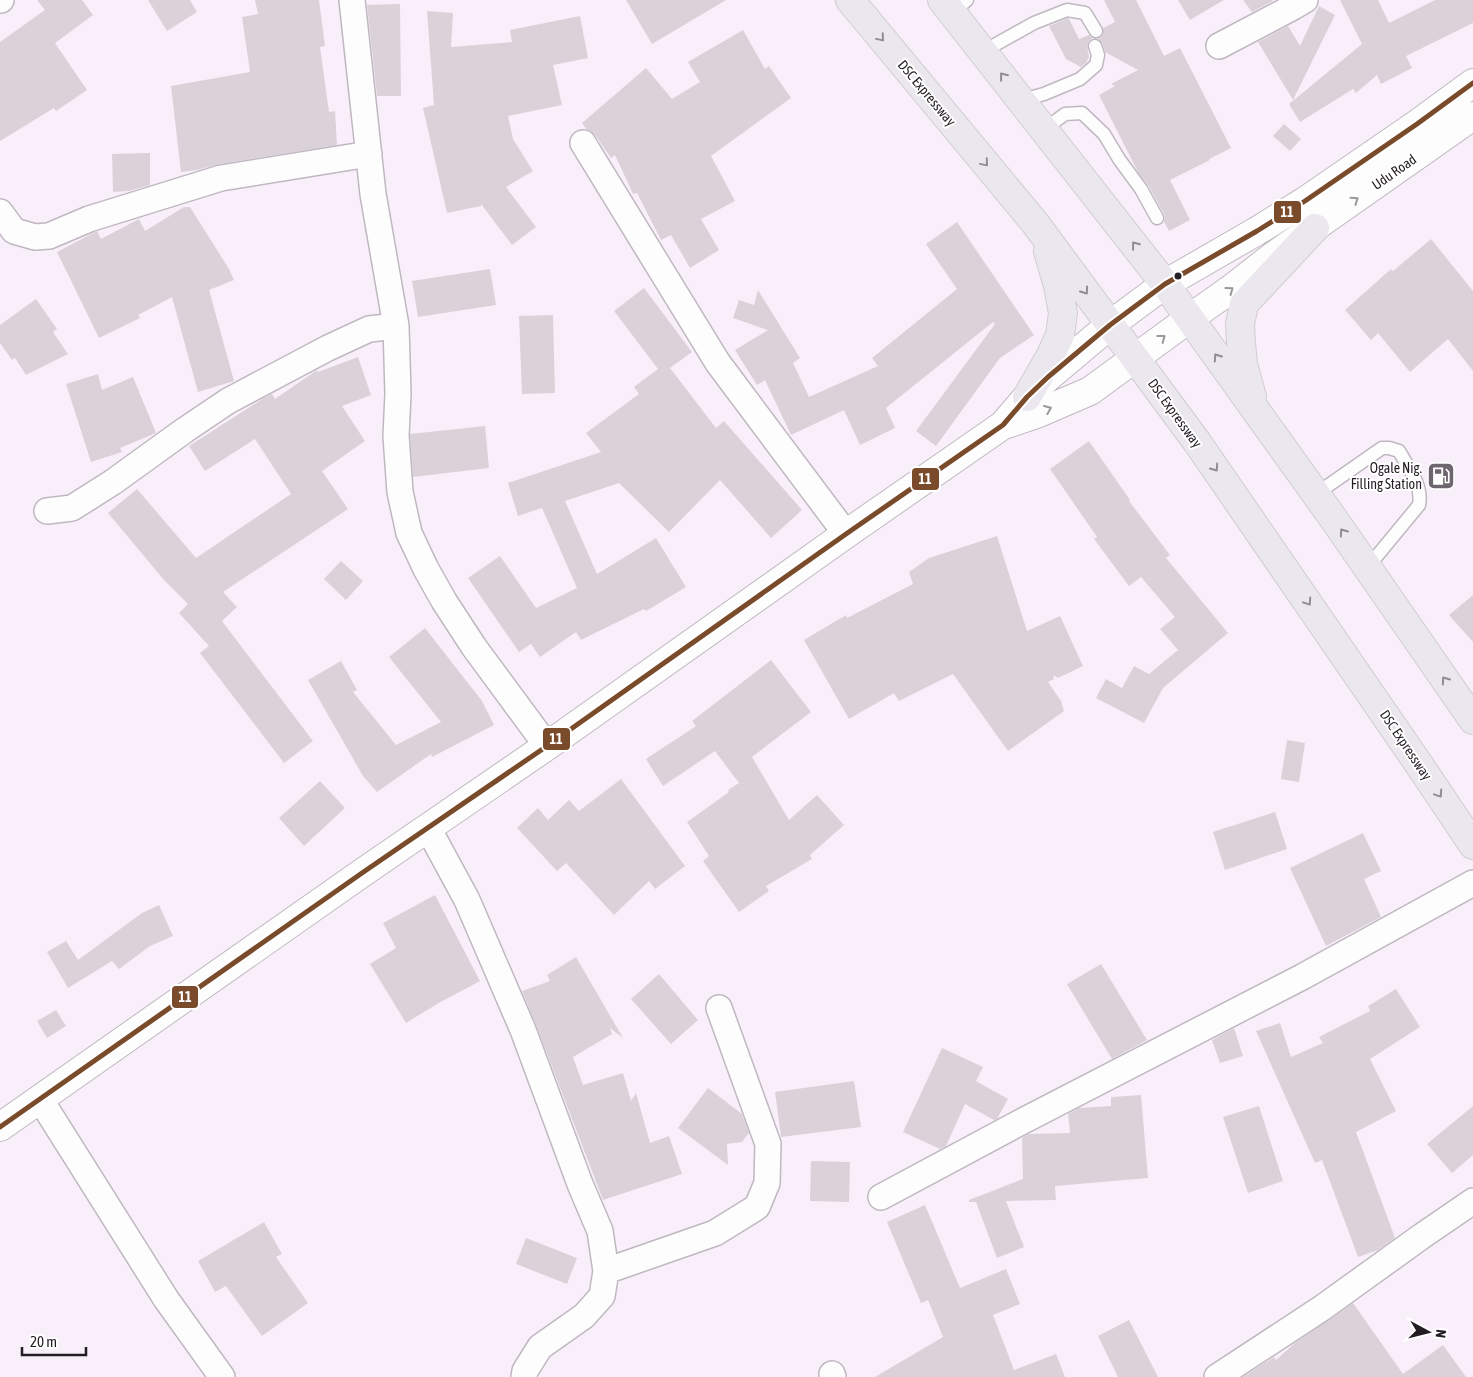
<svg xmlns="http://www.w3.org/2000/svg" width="1473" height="1377" font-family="'Asap Condensed',sans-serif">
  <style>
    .building { fill: #dbd2d9 }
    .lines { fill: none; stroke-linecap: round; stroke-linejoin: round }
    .lane-casing { stroke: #bfb8c0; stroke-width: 15 }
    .street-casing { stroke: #bfb8c0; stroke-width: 28 }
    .secondary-casing { stroke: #bfb8c0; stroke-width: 30 }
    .primary-casing { stroke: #d1ccd1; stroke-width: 30 }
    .lane { stroke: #fefdfe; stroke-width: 12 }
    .street { stroke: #fefdfe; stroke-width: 25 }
    .secondary { stroke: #fefdfe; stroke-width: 28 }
    .primary { stroke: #ebe7ee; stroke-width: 28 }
    .bus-1-casing { stroke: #fff; stroke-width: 9 }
    .bus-1 { stroke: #7a4b2a; stroke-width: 5 }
    .oneway { stroke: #918c93 }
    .oneway2 { stroke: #9b989b }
    .bus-dot { fill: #231d23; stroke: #fff; stroke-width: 2 }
    .labels { text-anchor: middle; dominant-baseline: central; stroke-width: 4; stroke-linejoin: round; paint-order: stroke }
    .street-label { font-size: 14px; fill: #231d23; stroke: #fff }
    .poi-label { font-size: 14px; fill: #231d23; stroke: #fff; text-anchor: end }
    .line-badge { stroke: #fff; stroke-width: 2 }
    .badge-label { font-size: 14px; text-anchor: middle; font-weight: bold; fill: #fff }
  </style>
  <rect width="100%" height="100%" fill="#f9effa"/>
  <!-- building -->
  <path class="building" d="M 37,0 L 82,0 L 93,15 L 55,43 L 87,90 L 56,111 L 54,108 L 0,141 L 0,42 L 45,10 Z
    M 148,0 L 190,0 L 197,12 L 167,31 Z
    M 255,0 L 319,0 L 325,46 L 320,47 L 329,112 L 335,111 L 337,145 L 219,164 L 197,170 L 181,172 L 171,86 L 250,72 L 242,17 L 258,14 Z
    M 626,0 L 726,0 L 652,44 Z
    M 1104,0 L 1136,0 L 1164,56 L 1180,48 L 1231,148 L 1209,159 L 1210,160 L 1170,180 L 1190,220 L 1169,231 L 1164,222 L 1165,218 L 1164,214 L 1148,185 L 1138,172 L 1099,95 L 1115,86 L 1111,84 L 1138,70 L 1105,52 L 1102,43 L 1098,39 L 1103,34 L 1103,28 L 1115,22 Z
    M 1178,0 L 1224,0 L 1190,20 Z
    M 1243,0 L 1272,0 L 1273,1 L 1252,12 Z
    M 1340,0 L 1378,0 L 1389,23 L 1435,0 L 1473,0 L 1473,23 L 1406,56 L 1412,68 L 1381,84 L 1377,75 L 1356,93 L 1353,89 L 1300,122 L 1289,104 L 1362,44 Z
    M 400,4 L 401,96 L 377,96 L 367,5 Z
    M 1319,6 L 1335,15 L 1293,100 L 1258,42 L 1288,26 L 1300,46 Z
    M 427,11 L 453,13 L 451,47 L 512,42 L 510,30 L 580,16 L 588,58 L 553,65 L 562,105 L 508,116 L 513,139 L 533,171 L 506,187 L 536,227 L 512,245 L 481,204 L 481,206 L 447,213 L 423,108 L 434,105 Z
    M 1068,18 L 1069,19 L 1079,39 L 1089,35 L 1093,38 L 1089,41 L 1087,45 L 1089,57 L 1086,63 L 1081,67 L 1066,59 L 1049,26 Z
    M 743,30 L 765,69 L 769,66 L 791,98 L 711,156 L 735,201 L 701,219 L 719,250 L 690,268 L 671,235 L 661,240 L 637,193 L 633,194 L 615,155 L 611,158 L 595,135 L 587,130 L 582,123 L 646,68 L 672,99 L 700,82 L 688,62 Z
    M 1284,124 L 1301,139 L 1290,151 L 1273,136 Z
    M 150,153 L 150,185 L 129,191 L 113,192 L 112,154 Z
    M 184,207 L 190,207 L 229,269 L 234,280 L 209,290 L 234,381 L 198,392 L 172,297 L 138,315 L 140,318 L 99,338 L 57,252 L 97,231 L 101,239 L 139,219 L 145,231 Z
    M 957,222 L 1034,335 L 1000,358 L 936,446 L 916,431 L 995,324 L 993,322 L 886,408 L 895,428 L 860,445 L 844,410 L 791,435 L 765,380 L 757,385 L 735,350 L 768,330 L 733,318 L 739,300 L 754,305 L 758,290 L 800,358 L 793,363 L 809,397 L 878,366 L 872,358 L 957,289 L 926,244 Z
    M 1431,239 L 1473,291 L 1473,371 L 1448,339 L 1410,372 L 1378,333 L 1371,340 L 1345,310 L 1391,269 L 1393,271 Z
    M 490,269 L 496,305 L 418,317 L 412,281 Z
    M 644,288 L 692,352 L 670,368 L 716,428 L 724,421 L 802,510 L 771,538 L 720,480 L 669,532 L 619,483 L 565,501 L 597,574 L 656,538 L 686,587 L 646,611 L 644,609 L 581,640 L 576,632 L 540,657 L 531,644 L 519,652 L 468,578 L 500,556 L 536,608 L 577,588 L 542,508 L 518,516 L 508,483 L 601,452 L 586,433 L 639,394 L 634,387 L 658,369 L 614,311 Z
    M 36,299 L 57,329 L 53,332 L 68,354 L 26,375 L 15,358 L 12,360 L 0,343 L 0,325 Z
    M 553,315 L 555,393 L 522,394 L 519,316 Z
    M 358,357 L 371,395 L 342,406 L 365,441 L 322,471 L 348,509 L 223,592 L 237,607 L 222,621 L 313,741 L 284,763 L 200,653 L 209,646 L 179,613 L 188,604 L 164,580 L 108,513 L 137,489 L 196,558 L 291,494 L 255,439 L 205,471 L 189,446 L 264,398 L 272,394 L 275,399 L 317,370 L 318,372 Z
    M 98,374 L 102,390 L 133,377 L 156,433 L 120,448 L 122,452 L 91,462 L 66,384 Z
    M 485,426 L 489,468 L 413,477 L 410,434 Z
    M 1089,441 L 1130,500 L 1129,501 L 1170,555 L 1166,558 L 1228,633 L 1163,688 L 1144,723 L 1096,698 L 1106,679 L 1122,688 L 1134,666 L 1149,674 L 1178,650 L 1160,629 L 1175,617 L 1141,577 L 1129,586 L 1094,539 L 1097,537 L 1050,469 Z
    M 997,536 L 1027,631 L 1060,616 L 1083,666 L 1058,678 L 1053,675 L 1054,679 L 1048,682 L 1061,701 L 1064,711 L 1008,751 L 953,674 L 899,701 L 894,693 L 849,719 L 804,640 L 846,615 L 847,618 L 913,584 L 909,572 L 929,558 Z
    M 341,561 L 363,581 L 346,600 L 324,579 Z
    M 1473,595 L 1473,642 L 1449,615 Z
    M 425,628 L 482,701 L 494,725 L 432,757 L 431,754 L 377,792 L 363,776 L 308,680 L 341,661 L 357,690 L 353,692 L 396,745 L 441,722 L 389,657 Z
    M 771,660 L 811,712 L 752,757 L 789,820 L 817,795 L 844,825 L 810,855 L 812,859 L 766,886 L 769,891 L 739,912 L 703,861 L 709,856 L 687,822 L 729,792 L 728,790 L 739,783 L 715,751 L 663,786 L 646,759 L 696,726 L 692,721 Z
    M 1287,740 L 1305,743 L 1299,782 L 1281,779 Z
    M 621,779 L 685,866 L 655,889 L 649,881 L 614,915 L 566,863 L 557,871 L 517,828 L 538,808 L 548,820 L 569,800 L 579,811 Z
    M 320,781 L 345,808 L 304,846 L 279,818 Z
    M 1275,812 L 1287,849 L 1225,870 L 1213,832 Z
    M 1363,833 L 1381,871 L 1364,879 L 1381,917 L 1326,946 L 1290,868 Z
    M 435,895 L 480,981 L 437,1004 L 406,1023 L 370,964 L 396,948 L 383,923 Z
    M 159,905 L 173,936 L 150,946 L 119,969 L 112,961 L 68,988 L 47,952 L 66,941 L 78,960 L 142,913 Z
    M 576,957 L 623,1038 L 610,1028 L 612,1034 L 573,1057 L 583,1085 L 623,1073 L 631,1101 L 636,1093 L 650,1143 L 669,1136 L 682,1174 L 603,1200 L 536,1025 L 522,991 L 550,981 L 547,975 Z
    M 1101,964 L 1147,1040 L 1112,1059 L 1067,984 Z
    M 659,974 L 698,1020 L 671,1044 L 631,999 Z
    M 1396,989 L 1420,1027 L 1370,1059 L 1396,1111 L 1356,1132 L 1395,1238 L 1378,1250 L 1358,1257 L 1322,1160 L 1315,1163 L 1256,1031 L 1280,1023 L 1291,1057 L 1323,1043 L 1319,1037 L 1370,1011 L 1368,1006 Z
    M 56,1010 L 66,1026 L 47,1038 L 37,1021 Z
    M 1234,1028 L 1243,1056 L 1220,1063 L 1212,1040 Z
    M 942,1048 L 983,1067 L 976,1081 L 1008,1099 L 997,1119 L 994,1120 L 965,1104 L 946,1146 L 940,1149 L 903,1132 Z
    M 854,1081 L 861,1127 L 781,1137 L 775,1092 Z
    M 708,1088 L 742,1114 L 749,1133 L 742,1142 L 727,1144 L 728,1165 L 678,1128 Z
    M 1141,1095 L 1148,1178 L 1055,1186 L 1056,1200 L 1006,1201 L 1024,1247 L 997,1258 L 976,1202 L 969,1202 L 969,1200 L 1023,1179 L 1022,1138 L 1028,1134 L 1070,1133 L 1068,1114 L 1079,1108 L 1111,1106 L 1111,1097 Z
    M 1259,1106 L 1283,1181 L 1248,1193 L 1223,1117 Z
    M 1473,1106 L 1473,1155 L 1452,1173 L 1427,1144 Z
    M 811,1161 L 850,1162 L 849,1202 L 810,1201 Z
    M 925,1205 L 960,1288 L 1006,1269 L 1020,1304 L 993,1315 L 1014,1370 L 1056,1354 L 1065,1377 L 875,1377 L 943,1337 L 928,1300 L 921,1303 L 887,1222 Z
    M 264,1222 L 282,1254 L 276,1257 L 308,1303 L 262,1336 L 226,1286 L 215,1292 L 198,1261 Z
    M 526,1238 L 577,1258 L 567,1284 L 516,1264 Z
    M 1353,1303 L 1403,1374 L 1443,1345 L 1466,1377 L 1243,1377 L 1274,1357 L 1276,1360 L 1295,1343 Z
    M 1129,1320 L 1158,1377 L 1118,1377 L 1098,1336 Z"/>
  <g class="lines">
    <!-- lane casing -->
    <g class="lane-casing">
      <path id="lane" d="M 953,12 L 967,0
        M 984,51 L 1034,23 L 1067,10 L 1085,13 L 1096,31
        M 1022,100 L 1044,94 L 1080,79 L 1096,65 L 1098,55 L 1095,46
        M 1045,129 L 1065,114 L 1082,113 L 1104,134 L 1119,159 L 1141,189 L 1157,218
        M 1316,494 L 1382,448 L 1389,448 L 1399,451 C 1408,467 1423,485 1419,505 L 1367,568"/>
    </g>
    <!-- street casing -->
    <g class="street-casing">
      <path id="street" d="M 0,0 L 1,0
        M 352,0 L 373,194 L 396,326 L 398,394 L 396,436 L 400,492 L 409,533 L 426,569 L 444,601 L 474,647 L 547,746
        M 1219,46 L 1293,7 L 1305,0
        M 583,143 L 718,363 L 846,534
        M 0,212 L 14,231 L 35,237 L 49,236 L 89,219 L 221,178 L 369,154
        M 47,511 L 72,508 L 113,482 L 185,430 L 228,401 L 328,348 L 369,329 L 396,326
        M 428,828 L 467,900 L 523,1030 L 580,1184 L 600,1231 L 606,1271 L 602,1296 L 584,1316 L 540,1347 L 525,1371 L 524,1377
        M 40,1099 L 166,1299 L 222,1377
        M 881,1197 L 1021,1122 L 1302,977 L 1473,883
        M 606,1271 L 715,1233 L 757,1207 L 767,1183 L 768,1144 L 719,1008
        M 832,1374 L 833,1377
        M 1217,1377 L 1322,1308 L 1422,1236 L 1473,1201"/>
    </g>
    <!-- secondary casing -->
    <g class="secondary-casing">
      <path id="secondary" d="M 1004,425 L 1039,413 L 1090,391 L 1190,318 L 1231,289 L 1272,257 L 1473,116
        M 0,1127 L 362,873 L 547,746 L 846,534 L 1003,425 L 1027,397 L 1048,377 L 1110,325 L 1165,284 L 1257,231 L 1305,201 L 1417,124 L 1473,83"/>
    </g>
    <!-- primary casing -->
    <g class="primary-casing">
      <path id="primary" d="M 850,0 L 1035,223 L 1197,442 L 1418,763 L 1473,845
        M 942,0 L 1165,284 L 1333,518 L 1473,720
        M 1027,397 L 1051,355 L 1060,335 L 1063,313 L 1058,286 L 1048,251
        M 1252,397 L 1243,364 L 1241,343 L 1240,324 L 1244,304 L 1315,228"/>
    </g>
    <!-- lane -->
    <use href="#lane" class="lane"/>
    <!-- street -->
    <use href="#street" class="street"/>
    <!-- secondary -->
    <use href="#secondary" class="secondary"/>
    <!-- primary -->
    <use href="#primary" class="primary"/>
    <!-- bus-1 casing -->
    <g class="bus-1-casing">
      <path id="bus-1" d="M 0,1127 L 362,873 L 547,746 L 846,534 L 1003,425 L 1027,397 L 1048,377 L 1110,325 L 1165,284 L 1257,231 L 1305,201 L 1417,124 L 1473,83"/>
    </g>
    <!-- bus-1 -->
    <use href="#bus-1" class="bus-1"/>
  </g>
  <!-- one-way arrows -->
  <defs><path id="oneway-chevron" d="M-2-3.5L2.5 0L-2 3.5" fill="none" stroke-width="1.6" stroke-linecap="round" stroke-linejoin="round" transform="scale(1.25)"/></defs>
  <g class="oneway">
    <use href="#oneway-chevron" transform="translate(881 38) rotate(50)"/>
    <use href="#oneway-chevron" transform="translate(1003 76) rotate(-128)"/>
    <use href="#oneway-chevron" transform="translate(985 163) rotate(50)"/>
    <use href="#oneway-chevron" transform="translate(1135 245) rotate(-128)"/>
    <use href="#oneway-chevron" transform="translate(1085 291) rotate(54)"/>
    <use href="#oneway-chevron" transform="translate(1217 357) rotate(-125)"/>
    <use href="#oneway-chevron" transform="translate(1215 468) rotate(55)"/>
    <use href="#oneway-chevron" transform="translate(1343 532) rotate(-125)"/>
    <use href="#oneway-chevron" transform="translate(1308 602) rotate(56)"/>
    <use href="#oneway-chevron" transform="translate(1445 680) rotate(-125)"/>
    <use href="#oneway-chevron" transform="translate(1439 794) rotate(56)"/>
  </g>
  <g class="oneway2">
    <use href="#oneway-chevron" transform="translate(1355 200) rotate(-35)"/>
    <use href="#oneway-chevron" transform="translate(1230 290) rotate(-36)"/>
    <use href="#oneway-chevron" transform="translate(1162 338) rotate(-37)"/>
    <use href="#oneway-chevron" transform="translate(1048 409) rotate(-23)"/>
  </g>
  <!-- icons -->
  <defs>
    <g id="fuel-square" transform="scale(1.4375)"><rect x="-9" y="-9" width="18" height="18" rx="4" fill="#6e666e" stroke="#fff"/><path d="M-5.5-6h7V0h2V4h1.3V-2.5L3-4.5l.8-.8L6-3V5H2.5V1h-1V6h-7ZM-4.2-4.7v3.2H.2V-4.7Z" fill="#fff"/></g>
  </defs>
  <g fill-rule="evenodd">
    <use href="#fuel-square" x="1441" y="476"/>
  </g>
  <!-- markers -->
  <circle class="bus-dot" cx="1178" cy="276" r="4.5"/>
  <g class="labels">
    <!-- street labels -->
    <g class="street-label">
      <text transform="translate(927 93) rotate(50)">DSC Expressway</text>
      <text transform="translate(1394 172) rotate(-35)">Udu Road</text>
      <text transform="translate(1175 413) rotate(54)">DSC Expressway</text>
      <text transform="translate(1406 745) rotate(56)">DSC Expressway</text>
    </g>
    <!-- poi labels -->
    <g class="poi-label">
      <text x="1422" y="468">Ogale Nig.<tspan x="1422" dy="16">Filling Station</tspan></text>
    </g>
  </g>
  <g class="line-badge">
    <rect x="1273" y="200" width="29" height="24" rx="5" fill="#7a4b2a"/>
    <rect x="911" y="467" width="29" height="24" rx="5" fill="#7a4b2a"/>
    <rect x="542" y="727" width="29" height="24" rx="5" fill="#7a4b2a"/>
    <rect x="171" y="985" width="28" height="24" rx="5" fill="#7a4b2a"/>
  </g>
  <g class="badge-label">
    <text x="1287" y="217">11</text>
    <text x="925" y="484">11</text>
    <text x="556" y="744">11</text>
    <text x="185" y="1002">11</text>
  </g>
  <!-- north arrow -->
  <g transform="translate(1428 1332) rotate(97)" stroke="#ffffff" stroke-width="4" paint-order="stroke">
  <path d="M0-4L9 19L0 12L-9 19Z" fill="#231d23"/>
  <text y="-8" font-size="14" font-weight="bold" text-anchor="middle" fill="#231d23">N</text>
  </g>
  <!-- scale -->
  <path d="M22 1347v8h64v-8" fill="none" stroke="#231d23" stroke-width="2.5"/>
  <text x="30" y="1347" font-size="15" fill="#231d23" stroke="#ffffff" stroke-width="4" paint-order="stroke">20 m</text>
</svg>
